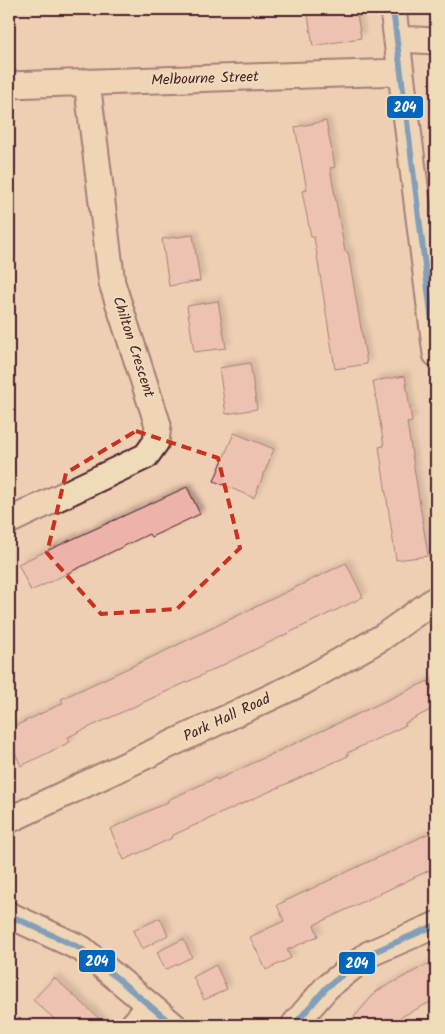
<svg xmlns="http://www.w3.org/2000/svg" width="445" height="1034" font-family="Kalam,sans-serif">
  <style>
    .building { fill: #edb2aa; stroke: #4a1f2b; filter: url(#shadow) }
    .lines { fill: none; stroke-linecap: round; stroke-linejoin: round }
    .minor-casing { stroke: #4a1f2b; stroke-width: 29 }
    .minor { stroke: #f0dbb9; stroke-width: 25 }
    .bus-1-casing { stroke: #f0dbb9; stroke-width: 10 }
    .bus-1 { stroke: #0065bd; stroke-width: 6 }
    .marked { fill: none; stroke: #c8321e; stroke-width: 4; stroke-dasharray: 10 6; stroke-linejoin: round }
    .labels { text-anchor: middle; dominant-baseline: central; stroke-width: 4; stroke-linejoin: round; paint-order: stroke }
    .street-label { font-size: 15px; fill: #4a1f2b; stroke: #f0dbb9 }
    .line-badge { stroke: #f0dbb9; stroke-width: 2 }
    .badge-label { font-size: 14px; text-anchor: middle; font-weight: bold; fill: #fff }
  </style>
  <defs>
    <filter id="shadow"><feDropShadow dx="4.5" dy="-4.5" stdDeviation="2.5" flood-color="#0004"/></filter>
  </defs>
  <rect width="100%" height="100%" fill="#efcfb4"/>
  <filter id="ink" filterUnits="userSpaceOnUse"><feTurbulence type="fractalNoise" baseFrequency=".02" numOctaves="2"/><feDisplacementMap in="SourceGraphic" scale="10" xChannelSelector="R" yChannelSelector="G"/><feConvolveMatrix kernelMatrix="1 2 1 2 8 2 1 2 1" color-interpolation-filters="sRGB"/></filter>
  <g filter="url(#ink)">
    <!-- building -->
    <path class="building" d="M 307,9 L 356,9 L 361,38 L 313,46 Z
      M 326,121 L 335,167 L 330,168 L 345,252 L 348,252 L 367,364 L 335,369 L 314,237 L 311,237 L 302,191 L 307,190 L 295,127 Z
      M 193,235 L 200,281 L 169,286 L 162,239 Z
      M 218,301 L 226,348 L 194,352 L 187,306 Z
      M 250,363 L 257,409 L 226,414 L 219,368 Z
      M 405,376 L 412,422 L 407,423 L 428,556 L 396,560 L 379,447 L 384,446 L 373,381 Z
      M 234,433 L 274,449 L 254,498 L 214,481 Z
      M 187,487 L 200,514 L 151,537 L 149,534 L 31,591 L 18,564 Z
      M 346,563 L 363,597 L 198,677 L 68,737 L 70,742 L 21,766 L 9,740 L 9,729 L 63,703 L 61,699 L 163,652 Z
      M 428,681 L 436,698 L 436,707 L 405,723 L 406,725 L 347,753 L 348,756 L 171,836 L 172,838 L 124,860 L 110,829 L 168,802 L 168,800 L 216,778 L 217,780 Z
      M 436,830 L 436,867 L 314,925 L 318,936 L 287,950 L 291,958 L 266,970 L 250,937 L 284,921 L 277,905 Z
      M 160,918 L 168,935 L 142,949 L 133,931 Z
      M 183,939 L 192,957 L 165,970 L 157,952 Z
      M 428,964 L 436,980 L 436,999 L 385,1025 L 347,1025 L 377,991 Z
      M 216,965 L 227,989 L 204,1000 L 193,977 Z
      M 54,978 L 68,990 L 106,1025 L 61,1025 L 33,1000 Z"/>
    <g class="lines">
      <!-- minor casing -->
      <g class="minor-casing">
        <path id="minor" d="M 393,9 L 436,354
          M 397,39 L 436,41
          M 9,85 L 401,72
          M 9,521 L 146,456 L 156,442 L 158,425 L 112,283 L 87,82
          M 9,820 L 301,683 L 381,638 L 436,599
          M 9,915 L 82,949 L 173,1025
          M 133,1025 L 150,1006
          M 294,1025 L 327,987 L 369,954 L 436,925"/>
      </g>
      <!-- minor -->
      <use href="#minor" class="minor"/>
      <!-- bus-1 casing -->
      <g class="bus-1-casing">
        <path id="bus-1" d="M 393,9 L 436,354
          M 9,915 L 82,949 L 173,1025
          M 294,1025 L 327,987 L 369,954 L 436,925"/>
      </g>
      <!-- bus-1 -->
      <use href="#bus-1" class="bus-1"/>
    </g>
  </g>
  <!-- marked area -->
  <path d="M0 0H445V1034H0ZM 136,431 L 218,458 L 240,548 L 177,609 L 101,614 L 47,553 L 66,473 Z" fill="#efcfb4" fill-opacity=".55" fill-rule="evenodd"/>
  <path class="marked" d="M 136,431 L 218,458 L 240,548 L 177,609 L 101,614 L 47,553 L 66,473 Z"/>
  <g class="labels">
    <!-- street labels -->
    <g class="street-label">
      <text transform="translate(205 79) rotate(-2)">Melbourne Street</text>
      <text transform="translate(133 347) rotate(72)">Chilton Crescent</text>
      <text transform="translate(227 718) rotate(-25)">Park Hall Road</text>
    </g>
  </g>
  <g class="line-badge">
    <rect x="386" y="95" width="38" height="24" rx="5" fill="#0065bd"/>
    <rect x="78" y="949" width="38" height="24" rx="5" fill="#0065bd"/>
    <rect x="338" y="951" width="38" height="24" rx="5" fill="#0065bd"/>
  </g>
  <g class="badge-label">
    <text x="405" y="112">204</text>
    <text x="97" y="966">204</text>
    <text x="357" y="968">204</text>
  </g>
  <!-- margin -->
  <rect width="445" height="1034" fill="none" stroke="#f0dbb9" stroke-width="30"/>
  <rect x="15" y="15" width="415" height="1004" fill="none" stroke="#4a1f2b" stroke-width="2" filter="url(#ink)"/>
</svg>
